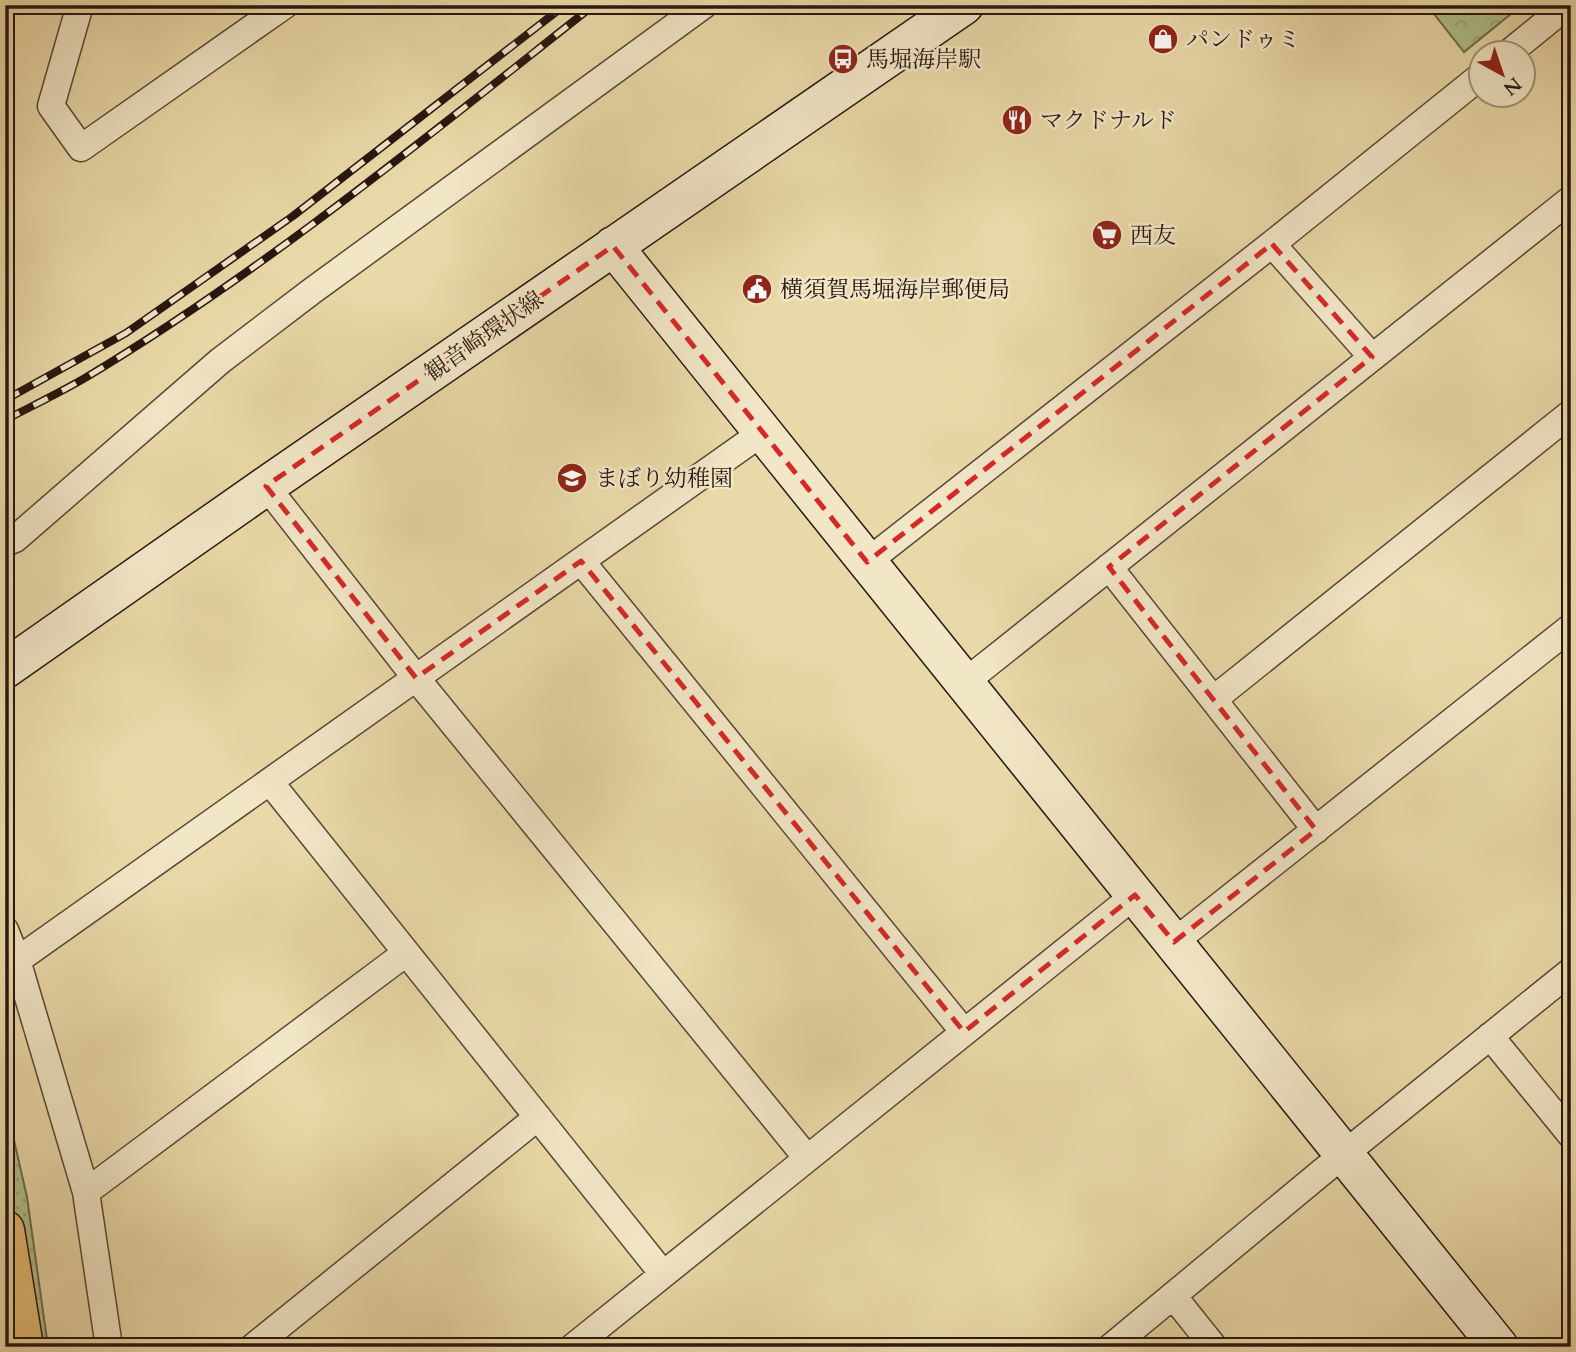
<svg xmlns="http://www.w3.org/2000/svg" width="1576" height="1352" font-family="Cardo,'Noto Serif JP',serif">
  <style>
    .grass { fill: url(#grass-dots); stroke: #6c6c4e; stroke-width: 2 }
    .park { fill: url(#park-crowns); stroke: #6c6c4e; stroke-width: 2 }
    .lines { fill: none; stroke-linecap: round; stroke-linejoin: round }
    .street-casing { stroke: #584837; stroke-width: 29 }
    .secondary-casing { stroke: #271711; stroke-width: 41 }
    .highway-casing { stroke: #271711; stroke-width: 41 }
    .street { stroke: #f1e6c6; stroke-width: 26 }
    .secondary { stroke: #f1e6c6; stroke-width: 38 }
    .highway { stroke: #e5bc74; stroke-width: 38 }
    .rail-casing { stroke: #271711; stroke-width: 8 }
    .rail { stroke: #f1e6c6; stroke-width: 5; stroke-dasharray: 16; stroke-linecap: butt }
    .marked { fill: none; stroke: #d62828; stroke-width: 5; stroke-dasharray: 14 9; stroke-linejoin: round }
    .labels { text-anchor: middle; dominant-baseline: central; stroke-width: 5; stroke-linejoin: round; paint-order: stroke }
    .poi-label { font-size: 23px; fill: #271711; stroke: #f1e6c6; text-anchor: start }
    .street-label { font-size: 23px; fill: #271711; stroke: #f1e6c6 }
  </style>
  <defs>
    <pattern id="grass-dots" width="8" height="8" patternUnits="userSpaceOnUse" patternTransform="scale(1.75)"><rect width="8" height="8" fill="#b0c08c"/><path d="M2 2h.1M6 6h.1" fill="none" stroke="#97a478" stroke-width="1.8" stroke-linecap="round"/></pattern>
    <pattern id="park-crowns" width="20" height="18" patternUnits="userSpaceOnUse" patternTransform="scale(1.75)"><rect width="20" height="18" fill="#b0c08c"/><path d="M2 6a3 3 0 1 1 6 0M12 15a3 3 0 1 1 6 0" fill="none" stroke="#97a478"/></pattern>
  </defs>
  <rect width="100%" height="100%" fill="#ead9a8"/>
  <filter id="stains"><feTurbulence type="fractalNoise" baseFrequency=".00286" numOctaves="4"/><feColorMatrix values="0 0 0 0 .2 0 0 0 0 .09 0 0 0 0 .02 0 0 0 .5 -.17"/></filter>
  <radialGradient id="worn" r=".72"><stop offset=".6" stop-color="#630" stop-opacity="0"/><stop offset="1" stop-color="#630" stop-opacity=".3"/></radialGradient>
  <!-- grass -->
  <path class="grass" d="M 5,1101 L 27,1197 L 48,1347 L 5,1347 Z"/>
  <!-- park -->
  <path class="park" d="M 1427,5 L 1522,5 L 1464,52 Z"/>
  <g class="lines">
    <!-- street casing -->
    <g class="street-casing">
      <path id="street" d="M 80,5 L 51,106 L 81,148 L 285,5
        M 1510,52 L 1568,5
        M 1372,357 L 1272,244 L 1482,75
        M 266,486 L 416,678 L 807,1158
        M 5,543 L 15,539 L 220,361 L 312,291 L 704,5
        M 581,561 L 964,1032
        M 867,562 L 1272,244
        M 1109,567 L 1316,830
        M 965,682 L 1571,199
        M 1214,699 L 1571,413
        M 270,782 L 663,1274
        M 5,930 L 17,960 L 86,1192 L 109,1347
        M 1174,942 L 1571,627
        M 5,969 L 763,432
        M 1490,1036 L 1571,1135
        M 86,1192 L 406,953
        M 1174,1297 L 1214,1347
        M 253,1347 L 538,1117
        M 573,1347 L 1135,895
        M 1111,1347 L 1322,1172 L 1571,971"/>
    </g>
    <!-- secondary casing -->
    <g class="secondary-casing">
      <path id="secondary" d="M 613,246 L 1499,1347
        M 5,669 L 266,486 L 964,5"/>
    </g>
    <!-- highway casing -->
    <g class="highway-casing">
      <path id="highway" d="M 5,1230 L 24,1347"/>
    </g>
    <!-- street -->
    <use href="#street" class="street"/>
    <!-- secondary -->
    <use href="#secondary" class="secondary"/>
    <!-- highway -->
    <use href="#highway" class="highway"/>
    <!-- rail casing -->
    <g class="rail-casing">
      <path id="rail" d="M 5,400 L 126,333 L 293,216 L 565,5
        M 5,420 C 32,406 59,393 85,378 C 265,270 429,135 594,5"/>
    </g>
    <!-- rail -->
    <use href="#rail" class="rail"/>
  </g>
  <!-- marked area -->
  <path class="marked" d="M 1272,244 L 1372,357 L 1109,567 L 1316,830 L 1174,942 L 1135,895 L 964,1032 L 581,561 L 416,678 L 266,486 L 613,246 L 867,562 Z"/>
  <!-- icons -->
  <defs>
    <g id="shop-disc" transform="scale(1.575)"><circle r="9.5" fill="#8f2418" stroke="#f1e6c6"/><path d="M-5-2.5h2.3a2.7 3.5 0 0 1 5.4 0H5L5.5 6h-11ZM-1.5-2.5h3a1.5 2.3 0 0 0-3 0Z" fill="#fff"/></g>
    <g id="bus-disc" transform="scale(1.575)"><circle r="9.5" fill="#8f2418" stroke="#f1e6c6"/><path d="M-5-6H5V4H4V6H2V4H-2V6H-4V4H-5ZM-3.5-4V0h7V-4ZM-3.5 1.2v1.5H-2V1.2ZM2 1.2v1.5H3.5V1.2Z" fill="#fff"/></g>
    <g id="restaurant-disc" transform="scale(1.575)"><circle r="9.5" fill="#8f2418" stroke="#f1e6c6"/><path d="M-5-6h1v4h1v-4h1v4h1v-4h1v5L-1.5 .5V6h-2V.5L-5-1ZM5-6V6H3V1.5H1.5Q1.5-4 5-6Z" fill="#fff"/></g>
    <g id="supermarket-disc" transform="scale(1.575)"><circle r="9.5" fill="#8f2418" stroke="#f1e6c6"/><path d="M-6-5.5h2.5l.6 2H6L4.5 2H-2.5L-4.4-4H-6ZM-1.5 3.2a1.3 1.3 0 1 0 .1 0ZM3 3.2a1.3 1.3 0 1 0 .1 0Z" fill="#fff"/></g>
    <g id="civic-disc" transform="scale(1.575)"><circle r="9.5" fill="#8f2418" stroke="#f1e6c6"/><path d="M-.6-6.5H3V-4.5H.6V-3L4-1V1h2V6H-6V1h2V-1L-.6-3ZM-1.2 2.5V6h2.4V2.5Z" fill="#fff"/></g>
    <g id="school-disc" transform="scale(1.575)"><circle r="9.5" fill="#8f2418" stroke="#f1e6c6"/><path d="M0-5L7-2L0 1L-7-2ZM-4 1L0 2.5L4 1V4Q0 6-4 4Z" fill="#fff"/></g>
  </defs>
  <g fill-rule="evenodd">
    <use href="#shop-disc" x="1163" y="39"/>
    <use href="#bus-disc" x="843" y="59"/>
    <use href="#restaurant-disc" x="1017" y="120"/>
    <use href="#supermarket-disc" x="1107" y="235"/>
    <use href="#civic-disc" x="757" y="289"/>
    <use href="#school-disc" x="572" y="478"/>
  </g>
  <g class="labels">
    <!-- poi labels -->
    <g class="poi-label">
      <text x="1186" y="39">パンドゥミ</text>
      <text x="866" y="59">馬堀海岸駅</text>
      <text x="1040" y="120">マクドナルド</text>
      <text x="1130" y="235">西友</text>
      <text x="780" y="289">横須賀馬堀海岸郵便局</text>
      <text x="595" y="478">まぼり幼稚園</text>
    </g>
    <!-- street labels -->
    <g class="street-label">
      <text transform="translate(484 336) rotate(-35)">観音崎環状線</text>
    </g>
  </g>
  <!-- margin -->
  <rect width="1576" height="1352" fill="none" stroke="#ead9a8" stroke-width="28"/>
  <rect x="7" y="7" width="1562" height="1338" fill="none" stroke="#271711" stroke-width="3.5"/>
  <rect x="14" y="14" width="1548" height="1324" fill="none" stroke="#271711" stroke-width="2"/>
  <!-- north arrow -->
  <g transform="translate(1502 74) rotate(140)"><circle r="33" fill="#f1e6c6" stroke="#a0937e" stroke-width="2"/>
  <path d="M0-5L12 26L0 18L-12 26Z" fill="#8f2418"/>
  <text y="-10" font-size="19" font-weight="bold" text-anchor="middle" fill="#271711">N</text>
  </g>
  <rect width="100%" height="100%" filter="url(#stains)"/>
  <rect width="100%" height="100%" fill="url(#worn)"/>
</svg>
